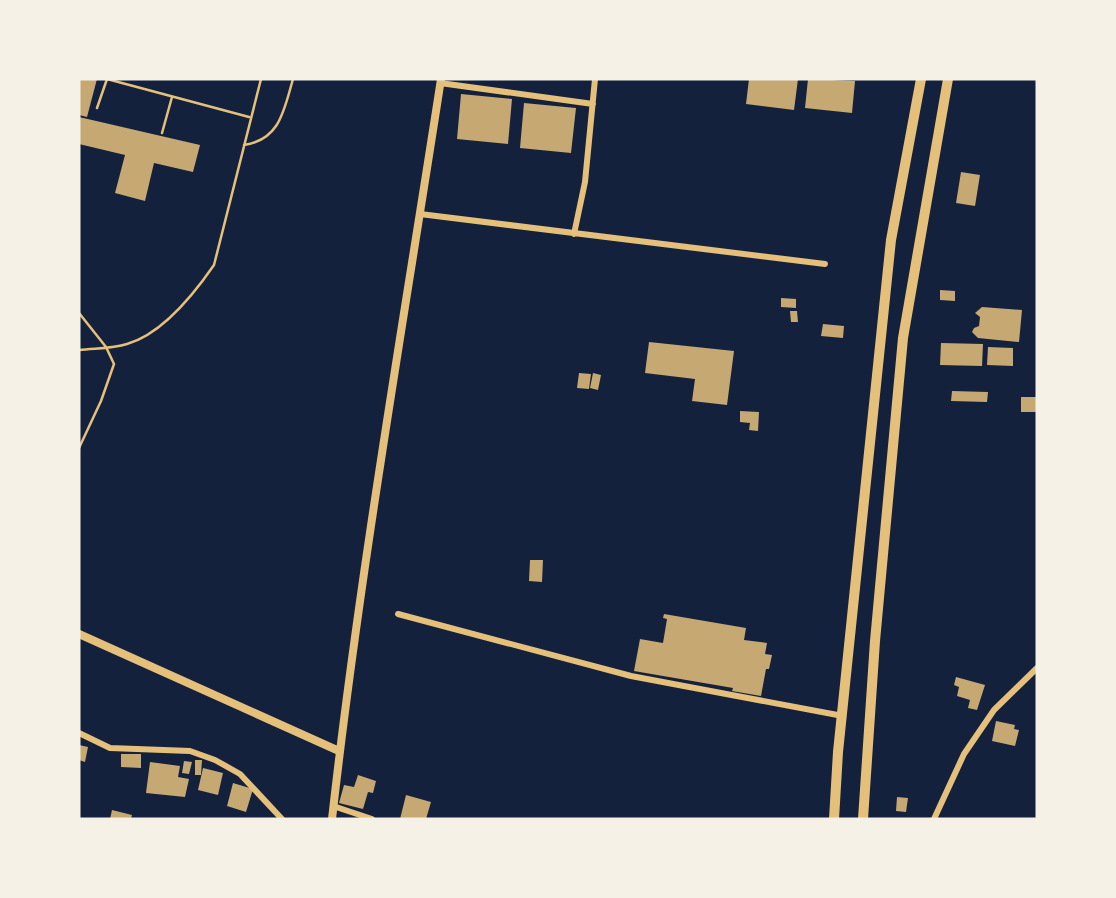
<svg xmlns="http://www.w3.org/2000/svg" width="1116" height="898" font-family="Overpass,sans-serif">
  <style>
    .building { fill: #c6a872 }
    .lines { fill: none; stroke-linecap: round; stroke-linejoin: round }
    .service { stroke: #e5c07b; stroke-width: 2.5 }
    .minor { stroke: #e5c07b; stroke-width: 6 }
    .tertiary { stroke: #e5c07b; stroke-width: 8 }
    .trunk { stroke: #e5c07b; stroke-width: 10 }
  </style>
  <rect width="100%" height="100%" fill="#14213d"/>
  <!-- building -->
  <path class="building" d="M 79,79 L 97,79 L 87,117 L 79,115 Z
    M 749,79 L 798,79 L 794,110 L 746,104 Z
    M 808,79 L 855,81 L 852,113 L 805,108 Z
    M 461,94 L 512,99 L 508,144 L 457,139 Z
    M 524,103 L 576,108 L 571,153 L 520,148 Z
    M 79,117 L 200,145 L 193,172 L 154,163 L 145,201 L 115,193 L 125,155 L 79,144 Z
    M 961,172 L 980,175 L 975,206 L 956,203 Z
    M 940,290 L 955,291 L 955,301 L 940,300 Z
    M 781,298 L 796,299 L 796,308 L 781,307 Z
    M 982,307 L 1022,310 L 1019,342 L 978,338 L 972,332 L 974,328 L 979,326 L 980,317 L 975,313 Z
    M 790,311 L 797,311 L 798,322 L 791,322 Z
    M 823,324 L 844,326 L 843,338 L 821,336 Z
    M 649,342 L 734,351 L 727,405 L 692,401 L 695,379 L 645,373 Z
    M 941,343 L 983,344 L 982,366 L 940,365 Z
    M 988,347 L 1013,348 L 1013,366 L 987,365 Z
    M 579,373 L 591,374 L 589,389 L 577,388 Z
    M 593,373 L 601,375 L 598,390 L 590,388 Z
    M 952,391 L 988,392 L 987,402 L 951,401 Z
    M 1021,397 L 1037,397 L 1037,412 L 1021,412 Z
    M 740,411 L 759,412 L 758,431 L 749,430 L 750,423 L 740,422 Z
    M 530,560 L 543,560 L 542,582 L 529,581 Z
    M 664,614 L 746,628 L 744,640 L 767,643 L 765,654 L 772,655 L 769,669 L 766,669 L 761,696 L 732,691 L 733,688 L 634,671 L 640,639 L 663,643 L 667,619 L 663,618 Z
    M 956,677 L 985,685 L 977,710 L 968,708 L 970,700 L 957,696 L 959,687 L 954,685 Z
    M 996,721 L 1015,725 L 1014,729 L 1019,730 L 1015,746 L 992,741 Z
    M 79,745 L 88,747 L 85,762 L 79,760 Z
    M 121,754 L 141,754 L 141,768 L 121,767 Z
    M 195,760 L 202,760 L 201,775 L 195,775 Z
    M 184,761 L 192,762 L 189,774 L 182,773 Z
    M 150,762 L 180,766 L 178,777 L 189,779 L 185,797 L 146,793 Z
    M 203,768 L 223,773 L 218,795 L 198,790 Z
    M 358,775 L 376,781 L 373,793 L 368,792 L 363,809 L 339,803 L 344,785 L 354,787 Z
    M 233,783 L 253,789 L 246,812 L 227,806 Z
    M 406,795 L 431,802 L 426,819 L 400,819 Z
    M 897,797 L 908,798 L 906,812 L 896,811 Z
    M 112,810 L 132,815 L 131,819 L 110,819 Z"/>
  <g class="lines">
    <!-- service -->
    <path class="service" d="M 97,108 L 107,79 L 249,117
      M 162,133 L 172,97
      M 244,145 C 280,140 284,110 293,79
      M 79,313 L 106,347 L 114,364 L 101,401 L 79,448
      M 79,350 C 94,348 112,349 127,344 C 162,334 194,294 214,265 L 261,79"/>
    <!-- minor -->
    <path class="minor" d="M 440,83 L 593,104
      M 420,214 L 825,264
      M 574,234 L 585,182 L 595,79
      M 398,614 L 631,676 L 843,716
      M 79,733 L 110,748 L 190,751 L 215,760 L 240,774 L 282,819
      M 333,806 L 372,819
      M 934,819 L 964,754 L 994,710 L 1037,668"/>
    <!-- tertiary -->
    <path class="tertiary" d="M 79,634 L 339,751
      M 332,819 C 360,571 403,325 441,79"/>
    <!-- trunk -->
    <path class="trunk" d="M 834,819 L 838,752 L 891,240 L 921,79
      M 863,819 L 875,641 L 903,338 L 948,79"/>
  </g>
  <!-- border -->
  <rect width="1116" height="898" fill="none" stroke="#f6f1e7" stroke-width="161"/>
</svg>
